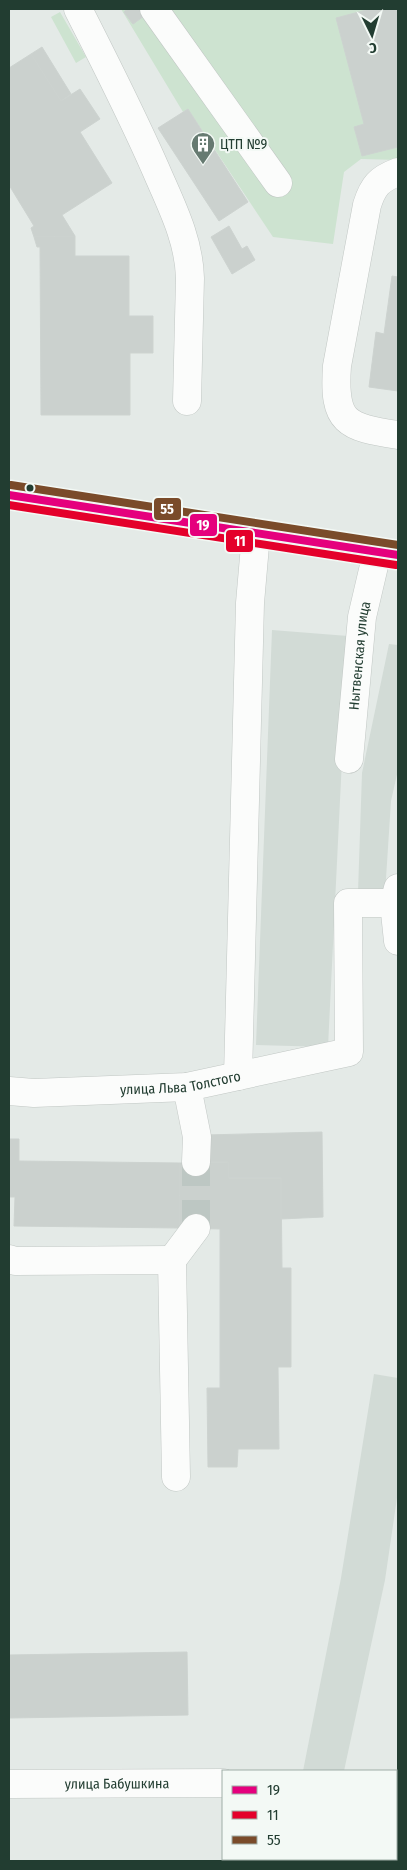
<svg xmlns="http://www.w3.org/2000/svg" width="407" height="1870" font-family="'Fira Sans Condensed',sans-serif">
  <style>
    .built { fill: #d2dbd6 }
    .green { fill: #cde3d0 }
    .building { fill: #cbd1ce; stroke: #cdd3d0 }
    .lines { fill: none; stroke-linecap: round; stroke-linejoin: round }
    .minor-tunnel { stroke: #bdc7c3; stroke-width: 28; stroke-dasharray: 28 14; stroke-linecap: butt }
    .minor-casing { stroke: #c1c7c4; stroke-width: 29 }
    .major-casing { stroke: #bdc6c1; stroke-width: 29 }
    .minor { stroke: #fbfcfb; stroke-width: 28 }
    .major { stroke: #ced6d2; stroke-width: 28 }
    .bus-1-casing { stroke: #f3f9f5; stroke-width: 11 }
    .bus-2-casing { stroke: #f3f9f5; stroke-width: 11 }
    .bus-3-casing { stroke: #f3f9f5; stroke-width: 11 }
    .bus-1 { stroke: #e5007d; stroke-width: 8 }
    .bus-2 { stroke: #e4002b; stroke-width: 8 }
    .bus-3 { stroke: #7a4b2a; stroke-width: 8 }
    .bus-dot { fill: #223d31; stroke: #f3f9f5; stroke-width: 2 }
    .labels { text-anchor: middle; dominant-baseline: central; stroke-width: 4; stroke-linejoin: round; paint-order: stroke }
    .poi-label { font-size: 14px; fill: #223d31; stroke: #f3f9f5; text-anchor: start }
    .street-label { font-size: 14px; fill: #223d31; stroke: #f3f9f5 }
    .line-badge { stroke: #f3f9f5; stroke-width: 2 }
    .badge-label { font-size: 14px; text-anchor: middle; font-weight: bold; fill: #fff }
  </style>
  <rect width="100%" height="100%" fill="#e4eae7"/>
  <!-- built -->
  <path class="built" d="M 272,630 L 348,636 L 328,1047 L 256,1045 Z
    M 389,644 L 398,645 L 398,770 L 391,801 L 385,894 L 358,892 L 362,773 Z
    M 374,1374 L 398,1378 L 398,1491 L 385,1580 L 344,1771 L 303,1771 L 341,1578 Z"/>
  <!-- green -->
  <path class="green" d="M 121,9 L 398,9 L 398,160 L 361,159 L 344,172 L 333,244 L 273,237 L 188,109 L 183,112 Z
    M 60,12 L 86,57 L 76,63 L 51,17 Z"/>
  <!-- building -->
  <path class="building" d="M 128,9 L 140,9 L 145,15 L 133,24 L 124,12 Z
    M 128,9 L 140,9 L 145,15 L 133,24 L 124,12 Z
    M 370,9 L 398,9 L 398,147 L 362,156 L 354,127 L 364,124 L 336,18 Z
    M 42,47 L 71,94 L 61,101 L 31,54 Z
    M 31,54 L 61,101 L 80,89 L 100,119 L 80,132 L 112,183 L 62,215 L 75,236 L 34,237 L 31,228 L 34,226 L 9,185 L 9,68 Z
    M 188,109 L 248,202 L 219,221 L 158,128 Z
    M 229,226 L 242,249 L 247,246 L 255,260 L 232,274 L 211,237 Z
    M 75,236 L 75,256 L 129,256 L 129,316 L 153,316 L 153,353 L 130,353 L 130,415 L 41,415 L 40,247 L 37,247 L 34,237 Z
    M 392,276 L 398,277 L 398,391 L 369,387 L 376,332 L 384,334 Z
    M 322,1132 L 323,1217 L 281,1219 L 281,1178 L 229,1178 L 228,1162 L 205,1162 L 205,1135 Z
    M 9,1139 L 19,1139 L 19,1161 L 180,1163 L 179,1228 L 14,1226 L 15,1197 L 9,1197 Z
    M 228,1162 L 229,1178 L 281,1178 L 282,1268 L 291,1268 L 291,1367 L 278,1367 L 279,1449 L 238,1449 L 237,1467 L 208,1467 L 207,1388 L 220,1388 L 220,1229 L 179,1228 L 180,1163 Z
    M 187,1652 L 188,1715 L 9,1718 L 9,1655 Z"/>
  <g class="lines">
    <!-- minor-tunnel -->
    <path class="minor-tunnel" d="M 196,1228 L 196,1162"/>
    <!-- minor casing -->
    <g class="minor-casing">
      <g id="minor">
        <path d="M 78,9 C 105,62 132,115 156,170 C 171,205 189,239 190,278 L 187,401"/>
        <path d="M 154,9 L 278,183"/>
        <path d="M 398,172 C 379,179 373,186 367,205 L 337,366 C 333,423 346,427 398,435"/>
        <path id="s1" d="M 349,759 L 362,617 L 377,553"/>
        <path d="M 398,888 L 394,903 L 398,941"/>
        <path d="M 238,1076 L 250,603 L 256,534"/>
        <path d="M 187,1087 L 197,1137 L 196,1162"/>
        <path id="s2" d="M 9,1091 L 34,1093 L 187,1087 L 349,1052 L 348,903 L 394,903"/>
        <path d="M 9,1259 L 15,1261 L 172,1260 L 176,1477"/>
        <path d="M 172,1260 L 196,1228"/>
        <path id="s3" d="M 9,1784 L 223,1783"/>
        <path d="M 396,1816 L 398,1816"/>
        <path d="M 326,1861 L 326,1859"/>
      </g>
    </g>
    <!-- major casing -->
    <g class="major-casing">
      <path id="major" d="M 9,495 L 398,555"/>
    </g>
    <!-- minor -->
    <use href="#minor" class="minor"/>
    <!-- major -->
    <use href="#major" class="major"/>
    <!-- bus-1 casing -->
    <g class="bus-1-casing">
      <path id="bus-1" d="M 9,495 L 398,555"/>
    </g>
    <!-- bus-2 casing -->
    <g class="bus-2-casing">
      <path id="bus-2" d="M 9,505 L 396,565"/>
    </g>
    <!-- bus-3 casing -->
    <g class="bus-3-casing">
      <path id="bus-3" d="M 11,485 L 398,545"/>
    </g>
    <!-- bus-1 -->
    <use href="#bus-1" class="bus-1"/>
    <!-- bus-2 -->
    <use href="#bus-2" class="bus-2"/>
    <!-- bus-3 -->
    <use href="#bus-3" class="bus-3"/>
  </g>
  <!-- icons -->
  <defs>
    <g id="building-pin" transform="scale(1.25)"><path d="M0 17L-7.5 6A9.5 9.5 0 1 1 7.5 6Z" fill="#667a71" stroke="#f3f9f5"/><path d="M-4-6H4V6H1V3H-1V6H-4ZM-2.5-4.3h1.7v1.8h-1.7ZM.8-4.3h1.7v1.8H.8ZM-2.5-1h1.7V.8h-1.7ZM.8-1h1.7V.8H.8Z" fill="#fff"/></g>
  </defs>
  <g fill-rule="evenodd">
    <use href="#building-pin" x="203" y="144"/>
  </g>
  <!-- markers -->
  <circle class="bus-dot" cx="30" cy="488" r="4.5"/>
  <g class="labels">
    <!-- poi labels -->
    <g class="poi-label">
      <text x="220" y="144">ЦТП №9</text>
    </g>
    <!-- street labels -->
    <g class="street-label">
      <text stroke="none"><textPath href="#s1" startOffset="104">Нытвенская улица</textPath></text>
      <text stroke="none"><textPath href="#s2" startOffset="172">улица Льва Толстого</textPath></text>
      <text stroke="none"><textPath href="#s3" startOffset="108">улица Бабушкина</textPath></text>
    </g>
  </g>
  <g class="line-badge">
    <rect x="153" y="497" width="29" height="24" rx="5" fill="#7a4b2a"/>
    <rect x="189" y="513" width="29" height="24" rx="5" fill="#e5007d"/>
    <rect x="225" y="529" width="29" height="24" rx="5" fill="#e4002b"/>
  </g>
  <g class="badge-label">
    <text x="167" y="514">55</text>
    <text x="203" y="530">19</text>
    <text x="240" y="546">11</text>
  </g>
  <!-- border -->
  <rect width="407" height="1870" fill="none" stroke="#223d31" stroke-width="20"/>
  <!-- legend -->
  <rect x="222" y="1770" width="175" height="90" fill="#f3f9f5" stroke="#9faea7"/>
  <rect x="232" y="1786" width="25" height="8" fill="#e5007d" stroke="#9faea7"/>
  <text x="267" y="1795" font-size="15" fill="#223d31">19</text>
  <rect x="232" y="1811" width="25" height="8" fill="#e4002b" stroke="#9faea7"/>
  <text x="267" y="1820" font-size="15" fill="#223d31">11</text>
  <rect x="232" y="1836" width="25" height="8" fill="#7a4b2a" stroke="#9faea7"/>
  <text x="267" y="1845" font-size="15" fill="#223d31">55</text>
  <!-- north arrow -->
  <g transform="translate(372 35) rotate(175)" stroke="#f3f9f5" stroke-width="4" paint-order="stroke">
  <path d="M0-4L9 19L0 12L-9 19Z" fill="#223d31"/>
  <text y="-8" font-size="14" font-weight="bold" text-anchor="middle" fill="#223d31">С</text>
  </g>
</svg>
